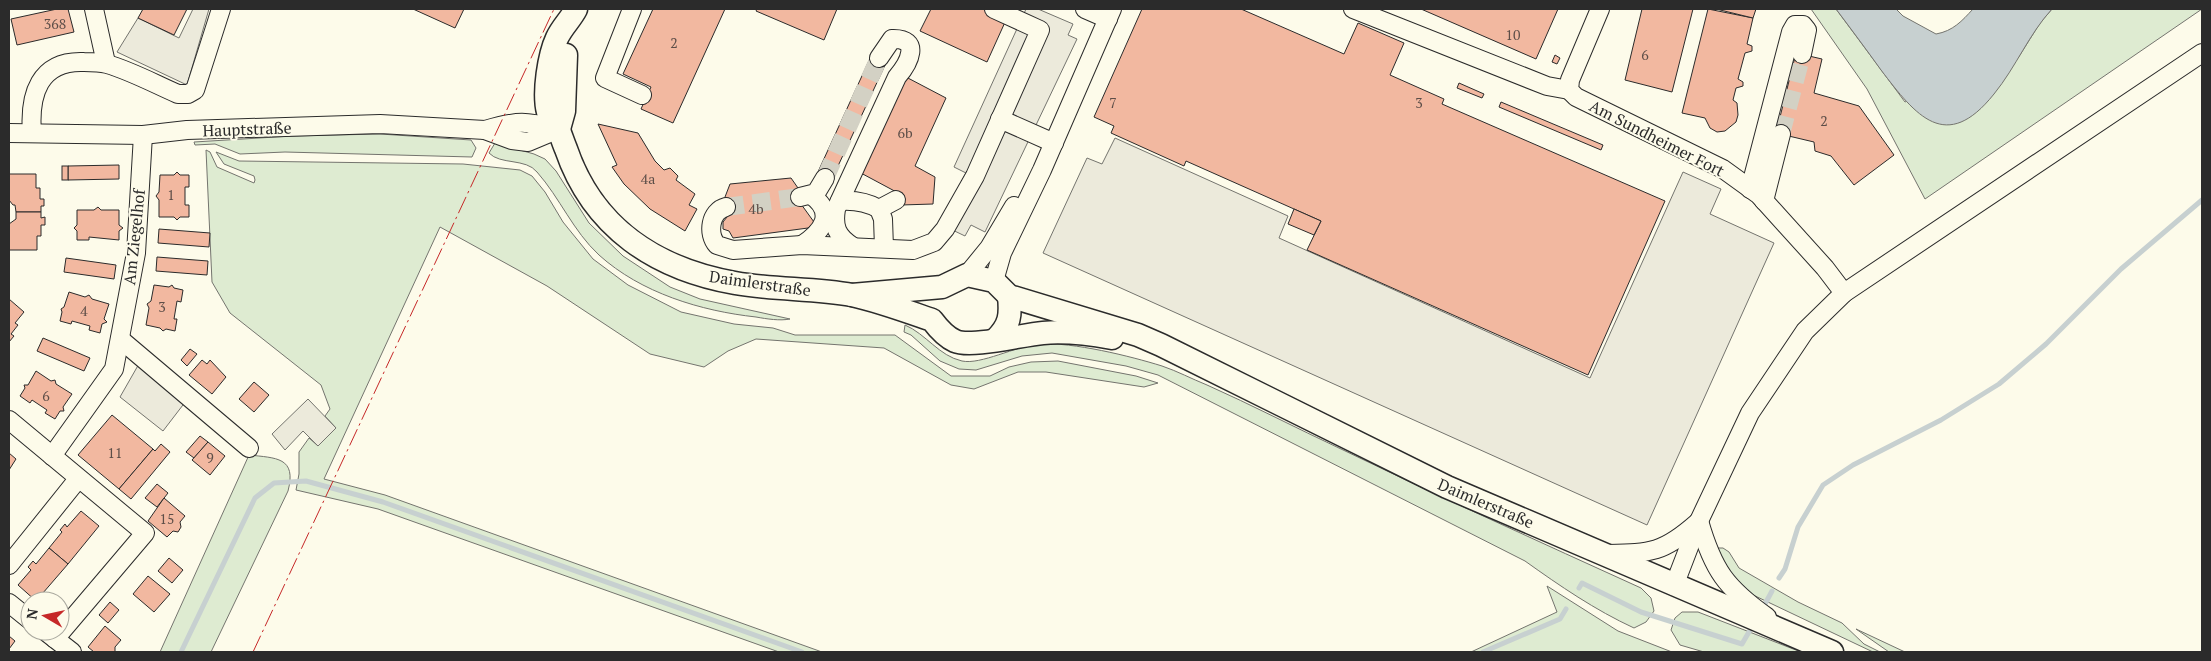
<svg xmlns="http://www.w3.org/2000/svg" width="2211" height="661" viewBox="0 0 2211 661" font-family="'PT Serif',serif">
	<rect width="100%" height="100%" fill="#fdfbea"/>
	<g fill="#deebd1" stroke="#74746e">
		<polygon points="1811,9 1836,9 1905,102 2018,58 2040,23 2052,9 2202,9 1925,199 1867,89"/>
		<polygon points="380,134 471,140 476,148 472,157 285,152 240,154 215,144 195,145 194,142 292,136"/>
		<path d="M 495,143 L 534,154 L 545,159 L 556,171 L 589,223 L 623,256 L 670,287 L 700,299 L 790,319 C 780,321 767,319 756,317 C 701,311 641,293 599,255 C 573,231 560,198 537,172 C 526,158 500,165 489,153 Z"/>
		<polygon points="206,150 210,152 217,167 254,183 255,180 254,176 224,164 216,152 239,161 463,164 520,170 532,176 545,192 563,222 593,259 628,285 681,312 734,324 773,328 795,335 895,335 951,376 990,376 1009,367 1031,362 1058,361 1136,376 1158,383 1144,387 1046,372 1018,372 974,389 951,385 884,348 756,339 728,351 704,367 650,354 547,286 440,227 324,479 385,495 822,652 779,652 378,509 296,490 299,474 299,452 309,438 318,446 336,428 325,416 330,409 321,385 230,313 212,282"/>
		<path d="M 905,325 C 926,334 939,356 962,361 C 981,365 1015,346 1040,344 C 1073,342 1130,356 1162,366 C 1177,371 1192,379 1207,385 C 1252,405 1296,428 1341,449 C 1440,497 1540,542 1641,588 L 1651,598 L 1654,611 L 1646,622 L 1634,628 C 1595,610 1560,586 1525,561 L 1158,375 L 1126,366 L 1052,353 L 1022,356 L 976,370 L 959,369 L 940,361 L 911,335 L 904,332 Z"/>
		<path d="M 249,455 C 276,458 297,457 288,491 L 211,652 L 160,652 Z"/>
		<polygon points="1718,548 1723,548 1729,552 1739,568 1798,602 1842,623 1864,644 1880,652 1873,652 1751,594 1735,582 1717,553"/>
		<polygon points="1547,586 1618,631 1672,652 1471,652 1557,612"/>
		<polygon points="1682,612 1698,612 1801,652 1704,652 1680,645 1671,630 1675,618"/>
		<polygon points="1856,629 1905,652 1889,652"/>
	</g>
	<g fill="#eceadb" stroke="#74746e">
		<polygon points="193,9 209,9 187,85 117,52 138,18 179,38"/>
		<polygon points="1026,9 1038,9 1073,24 1068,35 1077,39 985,232 971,225 965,236 940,224 966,173 954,167"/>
		<polygon points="1115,138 1288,216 1279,238 1590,378 1683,172 1721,189 1710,214 1774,243 1647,525 1043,253 1087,158 1102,164"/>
		<polygon points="140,362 186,401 163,431 120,397"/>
		<polygon points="308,399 336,428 318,446 303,431 285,450 272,434"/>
	</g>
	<path fill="#c7d0d0" stroke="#74746e" d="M 1836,9 L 1896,9 L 1903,16 L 1936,34 C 1953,31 1962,21 1973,9 L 2052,9 C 2029,34 2016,67 1994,94 C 1946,154 1916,116 1881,70 C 1866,49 1851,29 1836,9 Z"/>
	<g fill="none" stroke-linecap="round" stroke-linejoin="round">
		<g stroke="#c7d0d0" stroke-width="5">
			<polyline points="1779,578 1785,569 1798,527 1823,485 1853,465 1941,420 1999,384 2046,344 2121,269 2202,200"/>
			<polyline points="1579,588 1582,583 1641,612 1742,644 1753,625"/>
			<polyline points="1765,604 1772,591"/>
			<polyline points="181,652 255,498 274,483 306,481 383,502 802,652"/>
			<polyline points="1483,652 1560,619 1566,609"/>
		</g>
	</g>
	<g fill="#f2b8a0" stroke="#2b2b2b">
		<polygon points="57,9 68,9 74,32 17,45 11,19"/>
		<polygon points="143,9 187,9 174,35 138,18"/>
		<polygon points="413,9 464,9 455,28"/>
		<polygon points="653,9 725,9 673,123 641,109 651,87 623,74"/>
		<polygon points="757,9 837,9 824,40 756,11"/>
		<polygon points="931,9 983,9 1006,20 987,62 920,31"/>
		<polygon points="1142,9 1241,9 1344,54 1358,23 1404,43 1390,75 1444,99 1442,104 1665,201 1588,375 1307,250 1321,221 1186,161 1184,166 1111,133 1114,126 1094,117"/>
		<polygon points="1421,9 1558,9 1536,59"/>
		<polygon points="1642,9 1693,9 1672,92 1625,80"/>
		<polygon points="1708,9 1753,18 1747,44 1752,46 1752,51 1745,53 1738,79 1743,82 1743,86 1736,88 1733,100 1737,103 1738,115 1736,122 1725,131 1717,132 1710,128 1705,118 1682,113"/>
		<polygon points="1716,9 1756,9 1753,18"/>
		<polygon points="1796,53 1822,59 1814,93 1859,106 1894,155 1854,185 1831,156 1815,151 1814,142 1776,133"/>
		<polygon points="872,54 887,61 831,181 817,174"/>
		<polygon points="1555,55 1560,58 1557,64 1552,62"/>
		<polygon points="906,77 946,98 915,166 935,177 933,204 901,205 902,195 859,172"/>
		<polygon points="1459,83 1484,94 1482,98 1457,88"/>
		<polygon points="1501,102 1603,145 1601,150 1499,107"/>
		<polygon points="598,124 638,133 655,161 664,170 670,168 678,176 676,180 695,194 689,205 697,209 685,231 650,209 624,184 612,167 617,165"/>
		<polygon points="119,165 119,179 68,180 68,166"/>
		<rect x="62" y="166" width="6" height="14"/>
		<polygon points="177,172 180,175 189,175 189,187 185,187 185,205 189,205 189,217 180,217 177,220 174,217 159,217 159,200 156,196 159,192 160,175 174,175"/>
		<polygon points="9,174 36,174 36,188 40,188 40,199 44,199 44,206 41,206 41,212 16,212 15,205 13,205 9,200"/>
		<polygon points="791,178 798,188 801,204 814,222 808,228 733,238 729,231 723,229 723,222 727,217 725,197 730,184"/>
		<polygon points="98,207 101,210 119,210 119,225 123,228 119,231 119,240 89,237 89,240 77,240 77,231 74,228 77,225 77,210 94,210"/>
		<polygon points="1294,209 1321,221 1314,235 1288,224"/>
		<polygon points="16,212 41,212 41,218 45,217 45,225 41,225 41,236 37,236 37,250 9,250 9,224 16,219"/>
		<polygon points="159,229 210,233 209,247 158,243"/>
		<polygon points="157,257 208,261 207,275 156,271"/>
		<polygon points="66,258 116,265 114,279 64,272"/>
		<polygon points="154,285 169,287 172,285 174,288 183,290 181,302 177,301 174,319 177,319 175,331 166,329 163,331 160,328 146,325 149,308 147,304 151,301"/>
		<polygon points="69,292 85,297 89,295 92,299 109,304 104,319 107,322 102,324 100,333 89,330 90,326 72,321 71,324 60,321 62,312 61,309 64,307"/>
		<polygon points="9,299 24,312 15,323 18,325 11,334 14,336 9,342"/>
		<polygon points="43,338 90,358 84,371 37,351"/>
		<polygon points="190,349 197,354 187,366 181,360"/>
		<polygon points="202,360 207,364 210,360 226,377 212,394 189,375"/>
		<polygon points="36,371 51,381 55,380 56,384 72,394 63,407 64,411 60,411 55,419 45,413 47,410 32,400 30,403 20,396 25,388 24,385 28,385"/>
		<polygon points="254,382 269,395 254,412 239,399"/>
		<polygon points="112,415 153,449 119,489 78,455"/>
		<polygon points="200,436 208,442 194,458 186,452"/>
		<polygon points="208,442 225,456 210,475 192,460"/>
		<polygon points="161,444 170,452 131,499 119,489 153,449 155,451"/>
		<polygon points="9,453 16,459 9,470"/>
		<polygon points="157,484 168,493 157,507 145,498"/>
		<polygon points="164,498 185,516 180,522 181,527 178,532 173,531 167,537 148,521"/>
		<polygon points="81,511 99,526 68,564 49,548 62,532 60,530 65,524 67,527"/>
		<polygon points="49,548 68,564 36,601 18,585 31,570 28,567 33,561 36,564"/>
		<polygon points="169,558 183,570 172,583 158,571"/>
		<polygon points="148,576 170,594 154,612 133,594"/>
		<polygon points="110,602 119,610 108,623 99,615"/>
		<polygon points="105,626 121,640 115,647 115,652 94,652 88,647"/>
		<polygon points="9,636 15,641 9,649"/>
	</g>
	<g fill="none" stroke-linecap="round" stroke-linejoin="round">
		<g stroke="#d3d1c4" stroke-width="18" stroke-dasharray="18 9" stroke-linecap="butt">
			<polyline points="1781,134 1802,54"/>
			<polyline points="825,178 879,58"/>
			<polyline points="726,207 800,197"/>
		</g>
		<g stroke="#2b2b2b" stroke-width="20">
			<g id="minor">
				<polyline points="94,9 106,63"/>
				<polyline points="632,9 605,78 642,95"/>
				<polyline points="1085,9 1108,19"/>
				<polyline points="1353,9 1547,86 1569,90"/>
				<polyline points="1600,9 1570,80 1569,90 1576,97 1723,169 1759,195 1825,268 1844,293"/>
				<polyline points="1000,119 1054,143"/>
				<path d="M 485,130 C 519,120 525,121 559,129"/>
				<polyline points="9,133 143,135 187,130 380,124 485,130 512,140 528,142 559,129"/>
				<path d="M 32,133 C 29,95 39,60 84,62 C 91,62 100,62 107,64 C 131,71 155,84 178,94 L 188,94 L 195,90 L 221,9"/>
				<polyline points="1750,189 1791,32 1795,25 1803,25 1807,30 1802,54"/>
				<polyline points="800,197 816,193 825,178"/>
				<path d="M 840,201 C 855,200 867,202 879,209 L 883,219 L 884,248"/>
				<polyline points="1764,201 1781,134"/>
				<path d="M 726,207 C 710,211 707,234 717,245 L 733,250 L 802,245 L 913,250 L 934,242 L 945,229 L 975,176 L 1040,30 L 994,9"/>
				<polyline points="879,209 896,200"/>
				<path d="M 802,245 C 823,231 836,213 811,195"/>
				<path d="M 852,246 C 837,236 833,227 836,209 L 897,77 C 909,63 922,38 892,39 L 879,58"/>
				<polyline points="967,275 989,248 1014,206"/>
				<polyline points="994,281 1002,253 1042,170 1112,9"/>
				<polyline points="120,339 249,448"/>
				<polyline points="9,420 145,533 55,639"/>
				<polyline points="52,456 114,369 136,253 143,135"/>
				<path d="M 1699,521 C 1713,570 1726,588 1767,617"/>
				<path d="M 1607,554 C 1651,553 1663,553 1697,523"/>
				<polyline points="9,565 78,479"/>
				<polyline points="1674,586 1699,521 1750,413 1805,331 1844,293 2202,53"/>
				<polyline points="9,603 30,620"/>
				<polyline points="45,631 72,652"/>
			</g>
		</g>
		<g stroke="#2b2b2b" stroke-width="25">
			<g id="major">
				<path d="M 576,9 C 571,19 562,27 557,38 C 549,55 543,93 548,112 C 549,118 555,123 558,128 C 561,135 563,142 566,149 C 593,228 656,269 735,283 C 774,290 814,288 852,295 C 879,301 906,311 932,320 C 938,328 946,337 955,341 C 971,348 1021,335 1043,333 C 1065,331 1090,334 1112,338"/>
				<polyline points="559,129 564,111 566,55"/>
				<polyline points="852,295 942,287 967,275 994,281 1009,296 1138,335 1161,345 1447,487 1832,652"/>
				<path d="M 996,339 C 1010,325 1011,315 1009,296"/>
			</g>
		</g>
		<use href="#minor" stroke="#fdfbea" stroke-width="18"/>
		<use href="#major" stroke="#fdfbea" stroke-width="22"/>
		<polyline stroke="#c62828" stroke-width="1" stroke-dasharray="18 4 2.5 4" stroke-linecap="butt" points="253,652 554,9"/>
	</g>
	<g text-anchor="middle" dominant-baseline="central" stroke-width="4" stroke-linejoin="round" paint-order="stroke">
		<g font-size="14" fill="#5d4e48">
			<text x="55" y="23">368</text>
			<text x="1513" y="34">10</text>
			<text x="674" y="42">2</text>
			<text x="1645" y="54">6</text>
			<text x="1113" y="102">7</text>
			<text x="1419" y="102">3</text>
			<text x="1824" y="120">2</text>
			<text x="905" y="132">6b</text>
			<text x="648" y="178">4a</text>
			<text x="171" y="194">1</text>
			<text x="756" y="208">4b</text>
			<text x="162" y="306">3</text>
			<text x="84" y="310">4</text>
			<text x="46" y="395">6</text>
			<text x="115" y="452">11</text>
			<text x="210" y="457">9</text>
			<text x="167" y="518">15</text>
		</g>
		<g font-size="16" fill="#2b2b2b" stroke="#fdfbea">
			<text transform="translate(247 129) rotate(-2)">Hauptstraße</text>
			<text transform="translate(1657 138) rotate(27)">Am Sundheimer Fort</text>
			<text transform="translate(134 237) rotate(-84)">Am Ziegelhof</text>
			<text transform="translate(760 283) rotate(8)">Daimlerstraße</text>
			<text transform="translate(1486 503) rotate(23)">Daimlerstraße</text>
		</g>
	</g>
	<rect width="2211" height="661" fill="none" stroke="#2b2b2b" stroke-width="20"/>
	<g transform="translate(45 616) rotate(279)"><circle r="24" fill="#fdfbea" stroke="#a9a89e"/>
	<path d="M0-4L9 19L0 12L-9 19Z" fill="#c62828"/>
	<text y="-8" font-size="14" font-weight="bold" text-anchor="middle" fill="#2b2b2b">N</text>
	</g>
</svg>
